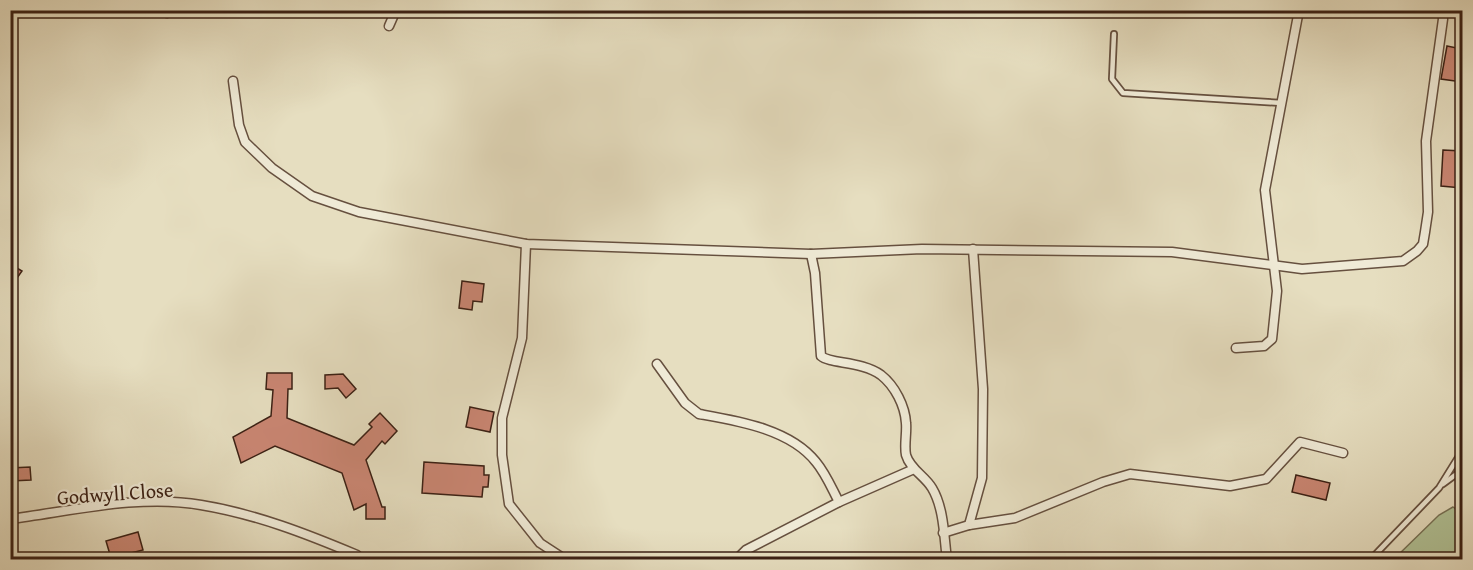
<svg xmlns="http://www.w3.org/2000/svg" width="1473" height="570" viewBox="0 0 1473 570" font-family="'Gentium Book Plus',serif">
	<rect width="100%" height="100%" fill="#e6dec0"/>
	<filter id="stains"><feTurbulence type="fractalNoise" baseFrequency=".00333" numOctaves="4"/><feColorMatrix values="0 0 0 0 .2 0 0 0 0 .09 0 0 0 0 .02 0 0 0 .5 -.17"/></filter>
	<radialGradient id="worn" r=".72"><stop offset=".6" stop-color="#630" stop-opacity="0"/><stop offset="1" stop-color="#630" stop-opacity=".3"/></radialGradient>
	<polygon fill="#b1c296" stroke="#767155" stroke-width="1.5" points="1453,507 1462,513 1462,559 1394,559 1439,515"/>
	<g fill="#ca8673" stroke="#3b2014" stroke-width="1.5">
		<polygon points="1447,46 1462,49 1462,82 1441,79"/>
		<polygon points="1443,150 1462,151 1462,188 1441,186"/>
		<polygon points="10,264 22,271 10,288"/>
		<polygon points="462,281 484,284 482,302 473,301 472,310 459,308"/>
		<polygon points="267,373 292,373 292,389 288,389 287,418 354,445 372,427 369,424 380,413 397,431 385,444 382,441 366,460 382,507 385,507 385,519 366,519 366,504 354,510 342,473 275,446 241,463 233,437 271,416 273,390 266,389"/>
		<polygon points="343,374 356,389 346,398 338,388 325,389 325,375"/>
		<polygon points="470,407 494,412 490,432 466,427"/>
		<polygon points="424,462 484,466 484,475 489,475 488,487 483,487 482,497 422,493"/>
		<polygon points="30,467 31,480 11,481 10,468"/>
		<polygon points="1296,475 1330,483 1326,500 1292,492"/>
		<polygon points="138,532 143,550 111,558 106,541"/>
	</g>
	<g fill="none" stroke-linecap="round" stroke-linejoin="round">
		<g stroke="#66503f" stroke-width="8">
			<g id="lane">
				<polyline points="1114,34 1112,79 1123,93 1282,103"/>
				<polyline points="1443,484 1462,470"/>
				<polyline points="1370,560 1439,488 1462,451"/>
			</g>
		</g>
		<g stroke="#66503f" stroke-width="11">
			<g id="street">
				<polyline points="163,10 167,13"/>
				<polyline points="389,26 396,10"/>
				<polyline points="233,81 239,125 245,142 272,168 312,196 359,212 526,244 811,254 922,249 1172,252 1302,269 1403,261 1417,251 1423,244 1425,232 1428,212 1426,141 1443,19 1442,10"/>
				<polyline points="526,244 522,338 502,418 502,455 509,504 540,543 566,560"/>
				<path d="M 811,254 L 815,273 L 821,356 C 830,364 862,361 881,375 C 895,386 905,406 906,423 C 907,433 904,445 906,455 C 910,469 925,476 932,488 C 944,508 944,536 947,560"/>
				<polyline points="1236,348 1264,346 1272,339 1277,291 1265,190 1299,10"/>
				<path d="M 657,364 L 685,403 L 699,414 C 738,421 790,429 816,462 C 826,474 832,489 839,502"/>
				<path d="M 10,519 C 72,511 140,494 201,505 C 256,514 307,534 357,555"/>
				<polyline points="969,525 982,478 983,389 973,249"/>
				<polyline points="943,533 969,525 1015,518 1103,482 1130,474 1230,486 1266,479 1300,442 1343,453"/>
				<polyline points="736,560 746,550 839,502 914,469"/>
			</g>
		</g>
		<use href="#lane" stroke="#efead6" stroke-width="4.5"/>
		<use href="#street" stroke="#efead6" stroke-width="8"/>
	</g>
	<g text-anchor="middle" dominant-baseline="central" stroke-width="4.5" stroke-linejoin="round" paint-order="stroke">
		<g font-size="20" fill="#3b2014" stroke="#efead6">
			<text transform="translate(115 493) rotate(-4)">Godwyll Close</text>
		</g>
	</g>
	<rect width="1473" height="570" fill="none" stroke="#e6dec0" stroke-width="36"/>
	<rect x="12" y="12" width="1449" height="546" fill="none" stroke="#3b2014" stroke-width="3"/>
	<rect x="18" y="18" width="1437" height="534" fill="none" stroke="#3b2014" stroke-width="1.5"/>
	<rect width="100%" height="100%" filter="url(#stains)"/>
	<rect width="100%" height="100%" fill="url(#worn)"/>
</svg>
